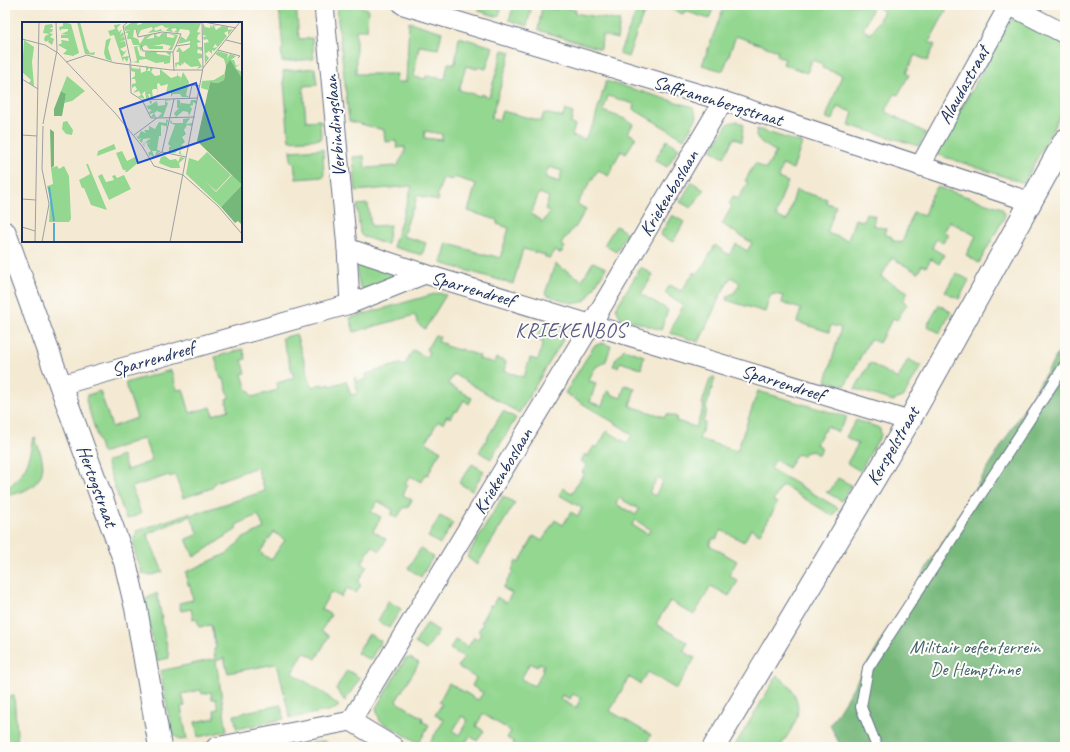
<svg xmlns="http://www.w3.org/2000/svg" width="1070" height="752" viewBox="0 0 1070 752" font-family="Caveat,sans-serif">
	<rect width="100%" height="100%" fill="#fdfcf7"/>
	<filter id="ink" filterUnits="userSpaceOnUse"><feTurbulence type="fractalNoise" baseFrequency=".025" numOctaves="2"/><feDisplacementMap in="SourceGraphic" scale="8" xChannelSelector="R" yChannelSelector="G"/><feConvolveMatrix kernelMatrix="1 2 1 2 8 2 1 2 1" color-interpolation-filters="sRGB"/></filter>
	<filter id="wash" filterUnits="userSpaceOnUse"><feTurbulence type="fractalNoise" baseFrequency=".012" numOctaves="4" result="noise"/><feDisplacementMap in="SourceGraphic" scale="16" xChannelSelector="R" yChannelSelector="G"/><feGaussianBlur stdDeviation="0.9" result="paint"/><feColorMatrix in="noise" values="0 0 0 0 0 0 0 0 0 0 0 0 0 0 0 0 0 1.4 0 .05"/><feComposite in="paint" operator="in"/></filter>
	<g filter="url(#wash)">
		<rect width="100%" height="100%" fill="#f4ead3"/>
		<g fill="#93d790" stroke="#578377" fill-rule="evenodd">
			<polygon points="279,5 296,5 299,39 312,38 314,59 282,62 281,50 283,50"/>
			<path d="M 340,5 L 355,5 L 368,9 L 367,30 L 356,30 L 356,74 L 397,74 L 396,82 L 406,82 L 409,22 L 442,32 L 438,49 L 419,46 L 414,77 L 426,79 L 426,76 L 445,79 L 448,63 L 455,64 L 459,37 L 493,47 L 486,69 L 478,67 L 477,69 L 466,66 L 459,90 L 480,96 L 481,94 L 489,97 L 503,50 L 511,52 L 491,118 L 499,121 L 502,111 L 541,121 L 544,113 L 563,117 L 565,110 L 573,113 L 571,124 L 575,125 L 572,136 L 585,139 L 594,123 L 606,81 L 693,107 L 697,117 L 684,139 L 633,109 L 634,104 L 608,96 L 603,111 L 625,119 L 633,124 L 628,133 L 636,137 L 626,154 L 621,151 L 612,167 L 613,168 L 608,176 L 598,170 L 577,204 L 586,209 L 575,228 L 574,227 L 561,244 L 565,247 L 562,252 L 560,253 L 554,251 L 550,258 L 545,257 L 545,255 L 523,249 L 513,284 L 441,263 L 447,243 L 489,256 L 490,255 L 500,258 L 509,228 L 497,224 L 497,220 L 468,211 L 476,184 L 454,177 L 453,180 L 443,178 L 437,196 L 439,197 L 438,201 L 417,195 L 414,209 L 412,209 L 403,236 L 426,243 L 422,255 L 393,247 L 412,186 L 356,191 L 353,157 L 364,156 L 365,168 L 398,166 C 399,159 405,157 405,147 L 397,148 L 396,141 L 385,142 L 384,130 L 349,121 L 337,12 ZM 425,131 L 442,134 L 442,140 L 424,138 ZM 549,167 L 562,171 L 559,182 L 545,177 ZM 539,193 L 549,197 L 545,209 L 550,212 L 543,222 L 531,214 Z"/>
			<polygon points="480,5 503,5 498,17 479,11"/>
			<polygon points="514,5 532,5 527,26 509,20"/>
			<polygon points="639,5 648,5 644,15 643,15 628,57 619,54"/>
			<path d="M 660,5 L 949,5 L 929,42 L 935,45 L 927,61 L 915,55 L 906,73 L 909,75 L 898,95 L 895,94 L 885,111 L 926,133 L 919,146 L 849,125 L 853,112 L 837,107 L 833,120 L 826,118 L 842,75 L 822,68 L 823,64 L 812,60 L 807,73 L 783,64 L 785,59 L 777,56 L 778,51 L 736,36 L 723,71 L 702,65 L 723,9 L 714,6 L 709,19 L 685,11 L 683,14 ZM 874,5 L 884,11 L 871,34 L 863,30 Z"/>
			<polygon points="557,6 576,10 575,13 620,21 617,39 602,35 601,49 538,30 542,7 556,10"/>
			<polygon points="1013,16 1065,44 1065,106 1024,183 936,154"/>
			<polygon points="315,68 317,85 303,86 306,121 320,120 321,139 289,141 283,71"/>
			<polygon points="736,121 743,124 742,142 734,138 724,157 711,150 727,125 729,123"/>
			<polygon points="757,129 802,143 793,169 782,165 778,178 788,182 782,196 776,216 787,221 796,190 827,199 826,203 836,206 827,233 848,240 855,219 863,221 866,213 875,216 873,225 886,229 884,234 892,237 892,240 902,243 913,212 924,216 930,198 937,187 1002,208 1005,216 979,263 966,255 976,236 949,221 943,232 948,234 943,243 936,239 932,248 944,255 939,264 931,259 926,267 922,265 918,273 892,258 881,277 908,292 903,301 907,304 897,320 893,318 879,343 870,339 845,386 826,381 841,328 831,325 829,332 797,322 801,309 782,303 783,296 774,294 770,296 765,312 726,300 728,296 734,293 740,283 731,277 721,294 699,342 670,333 675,320 683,306 665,293 670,285 681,291 694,272 697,274 698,271 700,272 715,245 729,255 736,244 747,251 752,243 722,224 732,206 729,204 733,196 738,199 748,183 745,181 755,163 766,169 776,152 758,140 756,135"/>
			<polygon points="667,140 679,148 667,167 655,160"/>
			<polygon points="323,149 324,177 296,179 294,163 291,162 290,151"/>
			<polygon points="692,182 704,190 691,208 680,202"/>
			<polygon points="368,204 371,226 390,225 387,245 362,236 360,233 357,205"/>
			<polygon points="672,215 684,222 673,242 660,235"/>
			<polygon points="616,226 627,233 616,252 604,245"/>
			<polygon points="363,262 394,272 396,275 394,280 364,289 360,287 356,267 360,263"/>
			<path d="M 593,262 L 606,268 L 587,299 C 576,309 558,298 545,294 L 555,264 L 582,280 Z"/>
			<polygon points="641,267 653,275 641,294 668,310 661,330 620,317 616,308"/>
			<polygon points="956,273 969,280 959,299 945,292"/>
			<polygon points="438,293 446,295 425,329 418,324 415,315 354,332 350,318"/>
			<polygon points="939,305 951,312 940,333 927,326"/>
			<path d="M 541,324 L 562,330 L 564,338 L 519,413 L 454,374 L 448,384 L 472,398 L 469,404 L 464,400 L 457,412 L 454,411 L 450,418 L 447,416 L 443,423 L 438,421 L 426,442 L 441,451 L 436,458 L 428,475 L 426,474 L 421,482 L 410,476 L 405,483 L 408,485 L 403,495 L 412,500 L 407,508 L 404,507 L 397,518 L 391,515 L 393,510 L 378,501 L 371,512 L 381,517 L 373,531 L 386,539 L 380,551 L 372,546 L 362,563 L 367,566 L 358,582 L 361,585 L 356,593 L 347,588 L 341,597 L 331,592 L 321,609 L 331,615 L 321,631 L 329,636 L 316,659 L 304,652 L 292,673 L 325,694 L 339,706 L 333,710 L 290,718 L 278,667 L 275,664 L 228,673 L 224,658 L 216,661 L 227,731 L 198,737 L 195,722 L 215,718 L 214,710 L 218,709 L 216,699 L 212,699 L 211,692 L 202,694 L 201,690 L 182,694 L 185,706 L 181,707 L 187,739 L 180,740 L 172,733 L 160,671 L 215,659 L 214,649 L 216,648 L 211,625 L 199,627 L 197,619 L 193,619 L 191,609 L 181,611 L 179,603 L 193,600 L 190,585 L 188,585 L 186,572 L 228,553 L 242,539 L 264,528 L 258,515 L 236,525 L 237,529 L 194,557 L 186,539 L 199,534 L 190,516 L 147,534 L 163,572 C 155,574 149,577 142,573 C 138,560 129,544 137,531 L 189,513 L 191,515 L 265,491 L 257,467 L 215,482 L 212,488 L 183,498 L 175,475 L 170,477 L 169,475 L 132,487 L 141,514 L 126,519 L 106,462 L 122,456 L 127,470 L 152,461 L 144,438 L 102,453 L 86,400 L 88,395 L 100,391 L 112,427 L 137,418 L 125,383 L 171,370 L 177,390 L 183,389 L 190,413 L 211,407 L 213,415 L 229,410 L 226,399 L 229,398 L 224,379 L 221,379 L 215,357 L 243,349 L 246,359 L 242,360 L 246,373 L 242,374 L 247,390 L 249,390 L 252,397 L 278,390 L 277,383 L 294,378 L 282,338 L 296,334 L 312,387 L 322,384 L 323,386 L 330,384 L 330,386 L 346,381 L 351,395 L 358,393 L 354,378 L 356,377 L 357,382 L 367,379 L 366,374 L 400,364 L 404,366 L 413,350 L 426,357 L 429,352 L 426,350 L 435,335 L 440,337 L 438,342 L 446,344 L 445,346 L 459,350 L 460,349 L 480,356 L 479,359 L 495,363 L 496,358 L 506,362 L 504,371 L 524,377 L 530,358 L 538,360 L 543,342 L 537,340 ZM 274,532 L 285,540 L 271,560 L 260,552 Z"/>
			<path d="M 602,343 L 611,346 L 606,361 L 596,367 L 591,375 L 589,381 L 596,383 L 590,402 L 602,406 L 607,391 L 610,392 L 610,394 L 621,398 L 625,385 L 635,388 L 630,406 L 665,417 L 667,414 L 677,417 L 676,421 L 696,427 L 704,405 L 702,404 L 710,379 L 713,377 L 715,378 L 706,408 L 707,409 L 703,422 L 705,423 L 699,439 L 737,451 L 758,391 L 847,417 L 838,432 L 827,426 L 816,444 L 822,448 L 818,455 L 812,451 L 804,453 L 802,456 L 797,454 L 788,468 L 775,460 L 771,469 L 838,508 L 833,516 L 782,485 L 773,501 L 777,503 L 773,510 L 774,510 L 760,534 L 751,529 L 744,542 L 721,530 L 716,539 L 713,538 L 709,545 L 737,561 L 729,575 L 738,581 L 729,596 L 711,586 L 694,615 L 670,601 L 656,624 L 688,643 L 683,651 L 695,658 L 676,689 L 648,672 L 640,684 L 629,677 L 610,711 L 651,735 L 644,747 L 640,747 L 627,739 L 622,747 L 609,747 L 597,740 L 593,747 L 586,747 L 584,746 L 583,747 L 512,747 L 514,742 L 507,738 L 511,731 L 483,714 L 476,726 L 484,731 L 477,741 L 470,736 L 463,747 L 427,747 L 444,720 L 435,715 L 442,704 L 439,702 L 449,683 L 478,700 L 483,693 L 472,686 L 476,678 L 458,667 L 464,657 L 450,649 L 455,640 L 468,647 L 474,637 L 477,639 L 481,634 L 478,631 L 483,624 L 481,622 L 490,605 L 492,606 L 497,597 L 506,603 L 512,593 L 503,588 L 513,571 L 512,570 L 516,561 L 519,563 L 534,536 L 542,541 L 555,520 L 563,525 L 571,512 L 578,516 L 582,508 L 559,495 L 563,488 L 572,493 L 584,473 L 582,472 L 587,465 L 581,461 L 585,454 L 588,456 L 594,446 L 597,448 L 607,431 L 627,443 L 632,435 L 623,428 L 565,393 L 594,346 ZM 658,478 L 663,481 L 655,496 L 649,492 ZM 619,498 L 639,509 L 636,515 L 616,504 ZM 635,520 L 650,529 L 648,534 L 632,525 ZM 530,663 L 537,667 L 539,663 L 544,665 L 542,669 L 543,671 L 534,686 L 521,679 ZM 573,694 L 581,698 L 576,708 L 560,699 L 562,695 L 570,699 ZM 462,716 L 468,720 L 459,735 L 453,731 Z"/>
			<polygon points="624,349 644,356 641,369 620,362 618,367 613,366 616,359"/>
			<polygon points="908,359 921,366 904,396 893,401 855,389 870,363 898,379"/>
			<polygon points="503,411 516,418 491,459 479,452"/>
			<polygon points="856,420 877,427 880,429 881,435 860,471 847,463 858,444 846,437"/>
			<path d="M 34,438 L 35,438 C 37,445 41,452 42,459 C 47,481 27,493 8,495 L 7,494 L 7,489 C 26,471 29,464 34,438 Z"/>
			<polygon points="472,464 484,471 472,491 459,483"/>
			<polygon points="838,478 851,485 842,501 826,492 830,491"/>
			<polygon points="503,496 515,503 477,565 467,557"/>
			<polygon points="440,516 453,523 440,544 428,537"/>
			<polygon points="421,548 433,557 421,577 408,568"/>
			<polygon points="157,593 169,658 157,661 144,600"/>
			<polygon points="388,601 401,609 389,628 378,621"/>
			<polygon points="427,623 439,631 426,650 415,643"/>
			<polygon points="369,634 381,641 370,660 357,653"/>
			<polygon points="410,658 419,663 396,701 423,718 422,721 429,725 419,743 380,721 376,708 405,659"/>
			<polygon points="347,670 360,678 345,701 336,689"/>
			<path d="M 777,676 C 793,686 803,704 795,722 C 791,731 785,739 780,747 L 734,747 Z"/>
			<polygon points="14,696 18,747 5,747 5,697"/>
			<polygon points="281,705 284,719 237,729 234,715 245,713 245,712"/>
			<polygon points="325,741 327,747 293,747"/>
		</g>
		<polygon fill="#76b87a" stroke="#48746c" points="1065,342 1065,747 841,747 830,725"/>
	</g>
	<g filter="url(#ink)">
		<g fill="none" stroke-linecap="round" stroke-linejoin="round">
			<g stroke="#677087" stroke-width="12">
				<polyline id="service" points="877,747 861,707 868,668 1065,365"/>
			</g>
			<g stroke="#677087" stroke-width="21">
				<g id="minor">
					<polyline points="324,5 347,248 425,274"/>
					<polyline points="403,5 723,101 1031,202"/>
					<polyline points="1009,5 1065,34"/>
					<polyline points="920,166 1009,5"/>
					<polyline points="347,248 350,304"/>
					<polyline points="61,385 350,304 425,274 909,421"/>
					<polyline points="351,721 394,747"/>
					<polyline points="216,747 351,721 591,325 723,101"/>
				</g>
			</g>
			<g stroke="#677087" stroke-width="24">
				<g id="tertiary">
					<polyline points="5,233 125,562 136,608 160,747"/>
					<polyline points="714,747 909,421 1065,140"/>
				</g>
			</g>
			<use href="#service" stroke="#fff" stroke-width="10"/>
			<use href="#minor" stroke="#fff" stroke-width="19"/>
			<use href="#tertiary" stroke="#fff" stroke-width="22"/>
		</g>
	</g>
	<g text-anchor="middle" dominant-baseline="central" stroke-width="4" stroke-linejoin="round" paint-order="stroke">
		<g font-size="19" fill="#1b2f5e" stroke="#fdfcf7">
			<text transform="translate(964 85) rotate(-61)">Alaudastraat</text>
			<text transform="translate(718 101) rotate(17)">Saffranenbergstraat</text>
			<text transform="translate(335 126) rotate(-95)">Verbindingslaan</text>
			<text transform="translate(669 193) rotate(-59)">Kriekenboslaan</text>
			<text transform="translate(473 289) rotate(16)">Sparrendreef</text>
			<text transform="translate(153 359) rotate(-16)">Sparrendreef</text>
			<text transform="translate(783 383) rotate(17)">Sparrendreef</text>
			<text transform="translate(893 446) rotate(-60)">Kerspelstraat</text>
			<text transform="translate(503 471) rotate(-59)">Kriekenboslaan</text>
			<text transform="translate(97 486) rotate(70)">Hertogstraat</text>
		</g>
		<g font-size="19" fill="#3f616d" stroke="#fdfcf7">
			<text x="975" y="647">Militair oefenterrein<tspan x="975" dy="22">De Hemptinne</tspan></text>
		</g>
		<g font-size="20" letter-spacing="1" fill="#5a5a88" stroke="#fdfcf7">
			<text x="571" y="330">KRIEKENBOS</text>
		</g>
	</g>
	<g transform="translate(22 22)">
		<rect width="220" height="220" fill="#f4ead3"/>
		<path d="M 41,0 L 49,2 L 57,31 L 51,34 L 41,32 L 45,28 L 36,23 L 40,21 L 39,18 L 47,19 L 46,16 L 39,16 L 39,13 L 46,12 L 39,12 L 46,9 L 46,7 L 40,7 L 38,9 L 37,5 L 41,4 ZM 55,0 L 58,0 L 65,26 L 68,31 L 73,30 L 72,33 L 63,32 ZM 91,0 L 92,3 L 99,2 L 95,6 L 97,10 L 100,7 L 98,13 L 101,10 L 102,13 L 98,16 L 102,14 L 103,18 L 97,20 L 103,19 L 104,24 L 98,27 L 102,30 L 105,28 L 100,35 L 107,34 L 105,40 L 102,36 L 101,40 L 92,13 L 88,14 L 86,9 L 93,7 ZM 111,0 L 116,0 L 115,3 L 120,2 L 119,0 L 179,1 L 175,10 L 179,11 L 176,13 L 175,17 L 179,20 L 175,21 L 176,25 L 180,25 L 180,29 L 176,27 L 175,31 L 180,32 L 180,36 L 176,37 L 180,45 L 175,47 L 177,44 L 169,45 L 162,40 L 161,43 L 160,41 L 159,44 L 155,42 L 154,47 L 153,41 L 157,40 L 157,30 L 154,30 L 157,25 L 161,30 L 168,25 L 168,19 L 156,22 L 159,14 L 164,18 L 168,11 L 167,8 L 158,7 L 156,11 L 152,10 L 155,8 L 153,6 L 149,7 L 151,10 L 144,9 L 147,5 L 144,6 L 140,3 L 132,6 L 133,9 L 139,7 L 140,9 L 126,11 L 131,7 L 130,5 L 119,8 L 116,14 L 115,7 L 112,8 L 111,15 L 116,17 L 118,22 L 123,14 L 131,12 L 124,17 L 132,16 L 132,12 L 139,11 L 133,13 L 137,15 L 140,11 L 145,11 L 145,15 L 151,16 L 153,14 L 145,11 L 156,13 L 150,28 L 146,28 L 149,24 L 141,22 L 131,24 L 141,24 L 141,27 L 127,27 L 124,23 L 120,25 L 119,30 L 117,24 L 115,25 L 118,34 L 123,35 L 123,30 L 134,29 L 135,32 L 148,34 L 144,30 L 149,30 L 148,41 L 142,42 L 142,40 L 134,41 L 124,37 L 117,38 L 117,41 L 111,40 L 115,39 L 112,25 L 107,26 L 119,23 L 111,23 L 109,17 L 105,17 L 106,11 L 104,11 L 103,10 L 108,8 L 103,9 L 102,5 ZM 181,1 L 183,5 L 188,6 L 189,2 L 190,6 L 191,3 L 197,4 L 192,4 L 194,8 L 200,4 L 206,5 L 206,8 L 211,7 L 206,13 L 206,9 L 202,11 L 205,14 L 196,25 L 193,22 L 191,26 L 196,25 L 192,29 L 190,28 L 190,32 L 187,29 L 183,32 L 187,36 L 183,42 L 182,21 L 187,20 L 185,17 L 182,18 L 181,15 L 185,14 L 181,13 ZM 30,2 L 31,5 L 27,7 L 31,7 L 30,10 L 27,11 L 31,12 L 28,15 L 32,17 L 30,23 L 26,20 L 27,18 L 24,20 L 22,18 L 23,14 L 27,12 L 21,11 L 23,3 ZM 89,16 L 86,26 L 90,39 L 84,37 L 82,31 L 84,18 ZM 2,18 L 12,25 L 10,40 L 12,64 L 7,61 L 9,58 L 0,50 ZM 196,29 L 206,32 L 205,37 L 208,32 L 214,34 L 209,38 L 212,38 L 214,44 L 218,42 L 213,46 L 220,50 L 220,64 L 216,53 L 204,44 L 202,37 L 193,32 ZM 109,43 L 110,46 L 117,47 L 118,44 L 119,51 L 124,49 L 124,44 L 127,46 L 125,49 L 128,49 L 128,45 L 131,46 L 129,50 L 133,54 L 138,53 L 138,47 L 149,56 L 155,54 L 156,50 L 156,54 L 159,55 L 158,60 L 161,50 L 167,60 L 164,73 L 167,75 L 160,75 L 158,72 L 151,72 L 149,75 L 149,70 L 144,72 L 143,76 L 146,62 L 139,64 L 137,61 L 135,62 L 136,76 L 135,67 L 132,67 L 130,68 L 131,76 L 129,77 L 128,72 L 126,72 L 128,77 L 124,77 L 123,69 L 120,72 L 123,77 L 116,75 L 119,73 L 117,69 L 111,71 L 115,67 L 113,64 L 110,66 L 110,62 L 114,61 L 113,57 L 109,57 L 113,54 L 113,50 L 109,49 ZM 203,48 L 202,58 L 196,61 L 188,60 L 186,68 L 179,66 L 180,59 L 192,58 L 202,52 ZM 45,54 L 63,69 L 50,79 L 42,81 L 44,72 L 39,69 ZM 143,78 L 150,79 L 143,79 L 146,81 L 141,95 L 136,95 L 140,91 L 135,89 L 132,91 L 134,95 L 129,95 L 132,91 L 128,92 L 127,90 L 130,88 L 126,87 L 122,79 L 125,84 L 129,83 L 127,79 L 130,79 L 129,83 L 134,79 L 133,82 L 135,79 L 136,84 L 143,83 ZM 155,78 L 158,78 L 159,84 L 159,81 L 168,82 L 169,78 L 174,78 L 174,82 L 171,80 L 171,83 L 168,84 L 170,87 L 167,94 L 166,90 L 161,89 L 154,95 L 152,91 L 157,86 L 155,86 ZM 168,96 L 164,102 L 170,101 L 170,104 L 165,103 L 162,108 L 164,112 L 160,115 L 163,120 L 159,123 L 162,124 L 158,126 L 159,132 L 163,133 L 157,132 L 158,126 L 153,131 L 149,131 L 152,127 L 147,130 L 147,125 L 149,125 L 146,122 L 153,103 L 148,101 L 149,97 L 150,101 L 158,101 L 158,97 L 158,101 L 161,101 L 161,97 ZM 144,97 L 146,98 L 144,108 L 144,104 L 139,103 L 139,114 L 137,114 L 135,128 L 139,129 L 133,133 L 135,129 L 130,129 L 132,134 L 130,135 L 129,132 L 128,135 L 126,131 L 129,129 L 125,123 L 129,118 L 125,122 L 124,120 L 122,122 L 123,125 L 121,122 L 129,116 L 121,117 L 120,121 L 117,118 L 120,116 L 116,117 L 114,113 L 116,115 L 119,109 L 124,111 L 122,108 L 127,108 L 127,104 L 133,107 L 137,100 L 144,101 ZM 45,99 L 51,108 L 50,113 L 44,112 L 40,107 L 41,100 ZM 92,122 L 94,127 L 75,134 L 76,129 ZM 100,129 L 105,139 L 113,135 L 117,140 L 105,150 L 103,150 L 104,148 L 101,148 L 94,131 ZM 185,130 L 209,153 L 194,169 L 184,160 L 194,170 L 210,153 L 220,163 L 199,185 L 164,152 L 167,136 L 176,139 ZM 143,134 L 148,138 L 154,137 L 156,140 L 158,135 L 163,136 L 157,141 L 158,146 L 149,146 L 137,141 L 139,135 ZM 64,142 L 66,142 L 85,188 L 69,183 L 62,166 L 60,166 L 57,158 L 68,152 ZM 35,144 L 37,147 L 42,144 L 47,154 L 49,197 L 47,200 L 27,200 L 28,177 L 25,164 L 31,162 L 29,146 ZM 80,152 L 84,160 L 92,158 L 90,154 L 93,153 L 95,156 L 102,153 L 109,167 L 87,178 L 76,154 Z" fill="#93d790"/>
		<path d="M 208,38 L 219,55 L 220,64 L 220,203 L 216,199 L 213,201 L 199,185 L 220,163 L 175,119 L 188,60 L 196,61 L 202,58 L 204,44 ZM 39,69 L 44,72 L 40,94 L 32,94 L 32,87 ZM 28,107 L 32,110 L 32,144 L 29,146 Z" fill="#76b87a"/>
		<path fill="none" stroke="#57abd3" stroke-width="2" d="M 27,165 L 32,199M 32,220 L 32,201"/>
		<path fill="none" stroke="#9d9fa4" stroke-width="1" d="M 106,0 L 101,4 L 109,41M 180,0 L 181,46M 182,0 L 214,6M 114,7 L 116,15 L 140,10 L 159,12 L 154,24M 0,17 L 23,23 L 36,31 L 93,91 L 120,124 L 132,144 L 161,153 L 196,184 L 220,212M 204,18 L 220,22M 119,23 L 121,29 L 151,30 L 152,49M 196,28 L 218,34 L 216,36M 151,30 L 154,24 L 168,22M 44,40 L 65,33 L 93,41 L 149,48 L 181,48M 108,41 L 109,71 L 120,78 L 129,96 L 135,96M 0,57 L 16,67M 167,77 L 170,63 L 178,64M 120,78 L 176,76M 21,102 L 35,28 L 34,0M 0,113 L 15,114M 112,113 L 135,96 L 173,95M 140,130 L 164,135M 128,137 L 140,130 L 152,77M 0,177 L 14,178M 0,205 L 13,209M 13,220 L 17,0M 20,220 L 27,182 L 20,147 L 21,104M 148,220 L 181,46 L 218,0"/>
		<path fill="#1d4ed8" fill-opacity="0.15" stroke="#1d4ed8" stroke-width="2" d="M 174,61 L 192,115 L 116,141 L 98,87 Z"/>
		<rect width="220" height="220" fill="none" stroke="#1b2f5e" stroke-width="2"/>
	</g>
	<rect width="1070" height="752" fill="none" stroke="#fdfcf7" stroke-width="20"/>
</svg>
